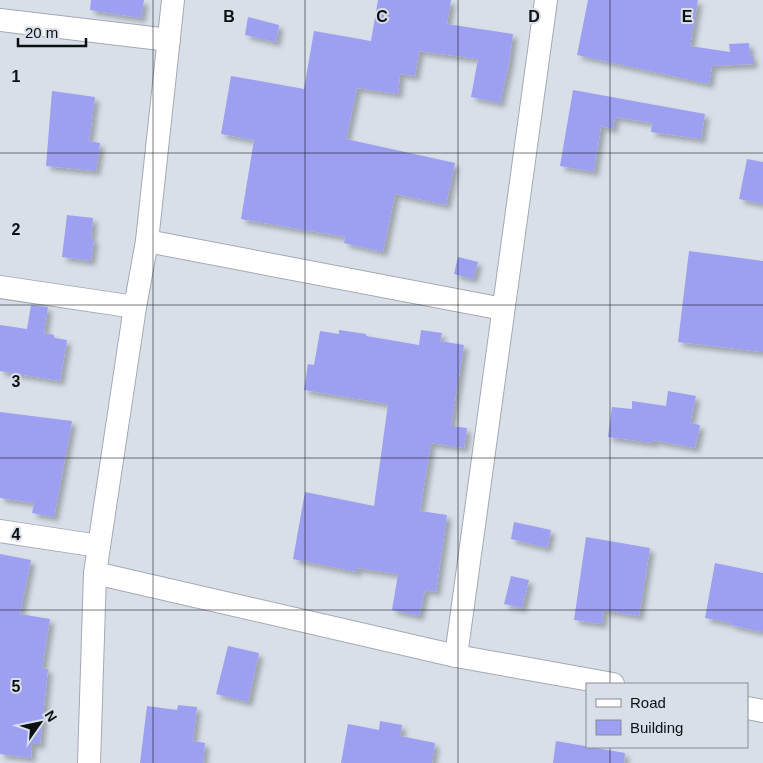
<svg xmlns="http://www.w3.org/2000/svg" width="763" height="763" viewBox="0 0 763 763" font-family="Arial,sans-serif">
	<defs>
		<filter id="shadow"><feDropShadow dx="4.5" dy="4.5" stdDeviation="2.5" flood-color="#0004"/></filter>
	</defs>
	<rect width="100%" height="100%" fill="#d8dfe8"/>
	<g fill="#9d9ff1" filter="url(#shadow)">
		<polygon points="91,0 144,0 141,18 90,10"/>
		<polygon points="378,0 451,0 447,24 513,34 509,63 500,103 471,97 478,59 419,51 415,76 400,74 398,94 357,88 346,139 455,163 446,205 395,194 383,252 344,243 345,237 241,219 254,140 221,134 231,76 304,89 314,31 371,41"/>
		<polygon points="588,0 698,0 690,46 730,52 729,44 749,43 750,55 753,56 753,64 712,66 709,84 577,55"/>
		<polygon points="248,17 279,25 276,42 245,35"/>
		<polygon points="573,90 705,114 701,139 651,132 652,123 615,117 613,129 601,126 594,172 560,166"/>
		<polygon points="52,91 95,97 89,141 100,143 96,171 46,166"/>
		<polygon points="747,159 763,162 763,204 739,199"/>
		<polygon points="67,215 93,218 91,239 94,239 91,261 62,257"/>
		<polygon points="689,251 763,261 763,352 678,342"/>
		<polygon points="458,257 478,262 473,279 454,274"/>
		<polygon points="31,305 48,307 44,333 54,335 54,338 67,340 60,381 0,371 0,325 27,329"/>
		<polygon points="339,330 366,334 366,336 419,345 421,330 442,333 440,341 464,345 451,426 467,428 464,448 431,443 420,511 447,515 436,592 425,590 419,616 392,610 398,574 357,568 357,572 293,559 305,492 374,506 388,404 304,390 308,364 314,365 320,331 339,334"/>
		<polygon points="668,391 696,396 690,423 700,425 695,448 653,440 653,443 608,437 612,407 632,409 632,401 666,406"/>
		<polygon points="0,412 72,421 54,517 32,513 34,503 0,498"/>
		<polygon points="514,522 551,530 547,548 511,539"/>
		<polygon points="586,537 650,548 639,616 604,610 602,624 574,620"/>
		<polygon points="0,554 31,560 20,614 50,619 42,668 48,669 40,744 32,744 31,758 0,754"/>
		<polygon points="715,563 763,573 763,632 731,625 731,623 705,618"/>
		<polygon points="511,576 529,580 522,608 504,604"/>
		<polygon points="228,646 259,653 248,702 216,694"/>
		<polygon points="178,705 197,707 193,741 205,743 203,763 140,763 147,706 177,710"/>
		<polygon points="380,721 402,725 400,736 435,743 432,763 341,763 348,724 379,730"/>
		<polygon points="556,741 625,753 624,763 553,763"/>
	</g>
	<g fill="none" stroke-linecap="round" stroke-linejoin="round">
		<g stroke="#a3aab2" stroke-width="24">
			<g id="minor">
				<polyline points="0,20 169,40"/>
				<polyline points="147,241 503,309"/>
				<polyline points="0,287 135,307"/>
				<polyline points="0,531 99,546"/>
				<polyline points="95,573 456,656 613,684"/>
				<polyline points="456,656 546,0"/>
				<polyline points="747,708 763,711"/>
				<polyline points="89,763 95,573 135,307 147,241 173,0"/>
			</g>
		</g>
		<use href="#minor" stroke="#fff" stroke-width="22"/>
	</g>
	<path fill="none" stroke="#0d1013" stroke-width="1" stroke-opacity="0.55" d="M 153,0 L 153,763M 305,0 L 305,763M 458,0 L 458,763M 610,0 L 610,684M 0,153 L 763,153M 0,305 L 763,305M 0,458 L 763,458M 0,610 L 763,610M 610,747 L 610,763"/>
	<g font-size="16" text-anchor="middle" font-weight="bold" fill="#0d1013" stroke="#d8dfe8" stroke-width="4" stroke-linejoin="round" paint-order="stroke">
		<text x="229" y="22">B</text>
		<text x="382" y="22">C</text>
		<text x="534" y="22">D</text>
		<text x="687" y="22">E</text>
		<text x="16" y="82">1</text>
		<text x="16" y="235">2</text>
		<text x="16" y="387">3</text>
		<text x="16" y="540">4</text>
		<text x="16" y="692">5</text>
	</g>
	<rect x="586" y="683" width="162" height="65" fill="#d8dfe8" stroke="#878c93"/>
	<rect x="596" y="699" width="25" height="8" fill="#ffffff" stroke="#878c93"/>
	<text x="630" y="708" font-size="15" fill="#0d1013">Road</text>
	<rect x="596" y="720" width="25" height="15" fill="#9d9ff1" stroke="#878c93"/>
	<text x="630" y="733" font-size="15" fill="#0d1013">Building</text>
	<g transform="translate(40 723) rotate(57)" stroke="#d8dfe8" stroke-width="4" paint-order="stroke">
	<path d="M0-4L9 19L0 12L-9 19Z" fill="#0d1013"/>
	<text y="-8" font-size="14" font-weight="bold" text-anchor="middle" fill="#0d1013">N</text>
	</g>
	<path d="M18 38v8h68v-8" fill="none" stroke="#0d1013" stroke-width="2.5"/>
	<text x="25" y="38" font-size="15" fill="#0d1013" stroke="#d8dfe8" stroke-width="4" paint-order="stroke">20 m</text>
</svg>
